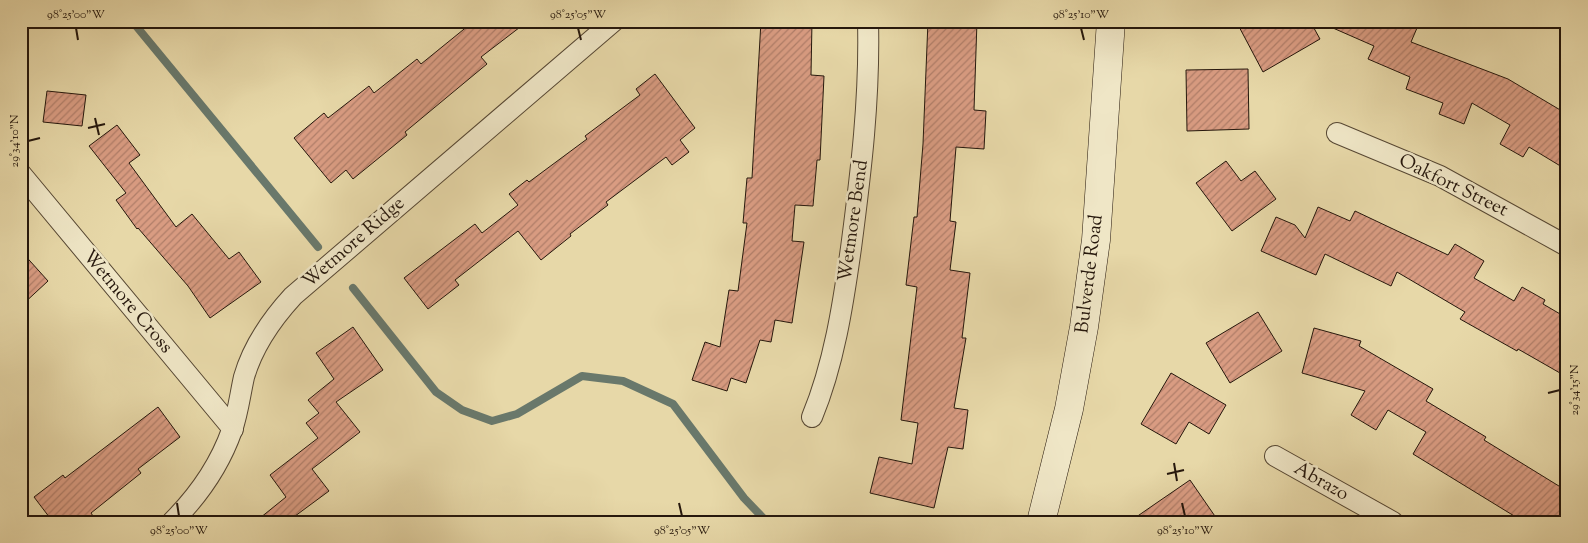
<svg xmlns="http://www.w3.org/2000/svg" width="1588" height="543" viewBox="0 0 1588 543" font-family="'Sorts Mill Goudy',serif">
	<defs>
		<pattern id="building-hatch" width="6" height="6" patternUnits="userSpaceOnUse" patternTransform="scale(1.25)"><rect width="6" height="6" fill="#d99c82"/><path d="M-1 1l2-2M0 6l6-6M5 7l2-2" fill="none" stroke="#b07e69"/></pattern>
	</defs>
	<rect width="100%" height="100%" fill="#e7d8a8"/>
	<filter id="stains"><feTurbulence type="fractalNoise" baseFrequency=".004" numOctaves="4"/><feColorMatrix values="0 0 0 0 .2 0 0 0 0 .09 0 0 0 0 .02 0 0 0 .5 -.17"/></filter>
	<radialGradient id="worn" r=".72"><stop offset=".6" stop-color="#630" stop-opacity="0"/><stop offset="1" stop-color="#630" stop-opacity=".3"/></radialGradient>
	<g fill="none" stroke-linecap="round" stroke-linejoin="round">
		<g stroke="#69786b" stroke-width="8">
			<polyline points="132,21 318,247"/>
			<polyline points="353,288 436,392 462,410 492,421 517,414 582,376 623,381 673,404 744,498 767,522"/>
		</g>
	</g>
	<g fill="url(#building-hatch)" stroke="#25170c">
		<polygon points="474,21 528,21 481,57 487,64 405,132 407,135 353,179 346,170 331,183 294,138 324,113 328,118 369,86 374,93 417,59 421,64"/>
		<polygon points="761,21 812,21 811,75 824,76 820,160 817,160 813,206 795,205 792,241 804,242 792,323 775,320 771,342 760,340 746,383 731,378 727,391 692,380 705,342 720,347 729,290 738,291 747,223 743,223 747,178 752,178"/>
		<polygon points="928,21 977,21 974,110 986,111 984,149 956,147 950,221 956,222 950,270 970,273 962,338 966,338 954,408 968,410 963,449 948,447 934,508 870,493 879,457 912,464 918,423 901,420 917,287 906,285 914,217 917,217 923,144"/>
		<polygon points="1236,21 1310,21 1320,39 1263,72"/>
		<polygon points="1317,21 1420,21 1411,42 1508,79 1567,114 1567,170 1529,147 1523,157 1500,144 1510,125 1472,103 1464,124 1439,114 1443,103 1406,89 1410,77 1368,59 1374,46"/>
		<polygon points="1248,69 1249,129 1187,131 1186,70"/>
		<polygon points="655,74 695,128 680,140 689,152 672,165 666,157 606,202 608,205 570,234 571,236 541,260 518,231 455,280 459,285 428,309 404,278 475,224 482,233 518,205 509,194 527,180 529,182 587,139 585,136 640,95 636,89"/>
		<polygon points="47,91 86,95 82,126 43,122"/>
		<polygon points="117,125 140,155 129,163 176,227 192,214 229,259 239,252 261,282 210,318 188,286 138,228 137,229 116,200 126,193 89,146"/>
		<polygon points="1226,161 1241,181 1255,171 1276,199 1232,231 1196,183"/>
		<polygon points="1318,207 1350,221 1355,211 1448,255 1455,244 1484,261 1474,278 1514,301 1522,287 1545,300 1543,304 1567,318 1567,377 1518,349 1517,351 1460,319 1465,312 1397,272 1391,286 1325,254 1316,275 1261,251 1276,217 1295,225 1305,238"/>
		<polygon points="21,251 48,281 21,306"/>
		<polygon points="1258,312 1282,351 1230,383 1206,343"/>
		<polygon points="353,327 383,370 336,402 360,432 312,469 329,491 287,522 255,522 286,497 270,475 318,438 306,423 319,413 308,400 334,379 316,353"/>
		<polygon points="1314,328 1361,341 1359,346 1433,389 1426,401 1486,437 1484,440 1567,491 1567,522 1524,522 1413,454 1426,432 1388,410 1376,430 1351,415 1365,391 1302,373"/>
		<polygon points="1171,373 1226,405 1209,434 1189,422 1176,444 1141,424"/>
		<polygon points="158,407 180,437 138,469 141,473 91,513 97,522 53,522 34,497 63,475 65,478"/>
		<polygon points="1190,480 1219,522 1129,522 1155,504"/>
	</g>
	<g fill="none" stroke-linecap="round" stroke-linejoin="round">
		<g stroke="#564733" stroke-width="22">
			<g id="minor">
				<polyline points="1337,133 1440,176 1567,246"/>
				<polyline points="21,174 233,429"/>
				<path d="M 812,417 C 834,364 843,305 851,248 C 861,172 870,98 868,21"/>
				<polyline points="1275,456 1393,522"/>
				<path d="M 172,522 C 198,496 220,464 232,430 C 238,413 240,395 244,377 C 253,346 271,320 293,296 L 614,21"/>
			</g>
		</g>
		<g stroke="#25170c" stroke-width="29">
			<polyline id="secondary" points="1041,522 1069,409 1084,327 1096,240 1111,21"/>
		</g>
		<use href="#minor" stroke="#efe6c6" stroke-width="20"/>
		<use href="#secondary" stroke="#efe6c6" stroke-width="28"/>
	</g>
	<path fill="none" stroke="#25170c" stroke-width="2" d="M 76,28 L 78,40M 578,28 L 581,40M 1081,28 L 1084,40M 95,118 L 99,135M 88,128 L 105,124M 28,141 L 40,138M 1548,393 L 1560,390M 1174,463 L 1177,481M 1167,474 L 1184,470M 177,503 L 179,516M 679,503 L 682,516M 1182,503 L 1185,516"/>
	<g text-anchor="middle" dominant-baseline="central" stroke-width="5" stroke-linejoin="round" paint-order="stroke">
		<g font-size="19" fill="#25170c" stroke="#efe6c6">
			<text transform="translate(1453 186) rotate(26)">Oakfort Street</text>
			<text transform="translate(854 221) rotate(-82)">Wetmore Bend</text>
			<text transform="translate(354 243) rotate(-41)">Wetmore Ridge</text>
			<text transform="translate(1090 274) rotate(-83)">Bulverde Road</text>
			<text transform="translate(127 302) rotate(50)">Wetmore Cross</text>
			<text transform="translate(1321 482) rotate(29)">Abrazo</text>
		</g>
	</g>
	<rect width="1588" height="543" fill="none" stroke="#e7d8a8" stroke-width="55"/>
	<rect x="28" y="28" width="1532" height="488" fill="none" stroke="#25170c" stroke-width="2"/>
	<g font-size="12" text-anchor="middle" fill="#25170c">
		<text x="76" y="18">98°25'00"W</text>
		<text x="578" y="18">98°25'05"W</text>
		<text x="1081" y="18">98°25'10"W</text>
		<text transform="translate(14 141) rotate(-90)" y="4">29°34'10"N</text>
		<text transform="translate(1574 390) rotate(-90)" y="4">29°34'15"N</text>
		<text x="179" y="534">98°25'00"W</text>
		<text x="682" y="534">98°25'05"W</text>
		<text x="1185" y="534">98°25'10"W</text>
	</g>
	<rect width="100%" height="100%" filter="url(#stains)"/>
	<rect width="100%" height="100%" fill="url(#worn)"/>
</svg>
